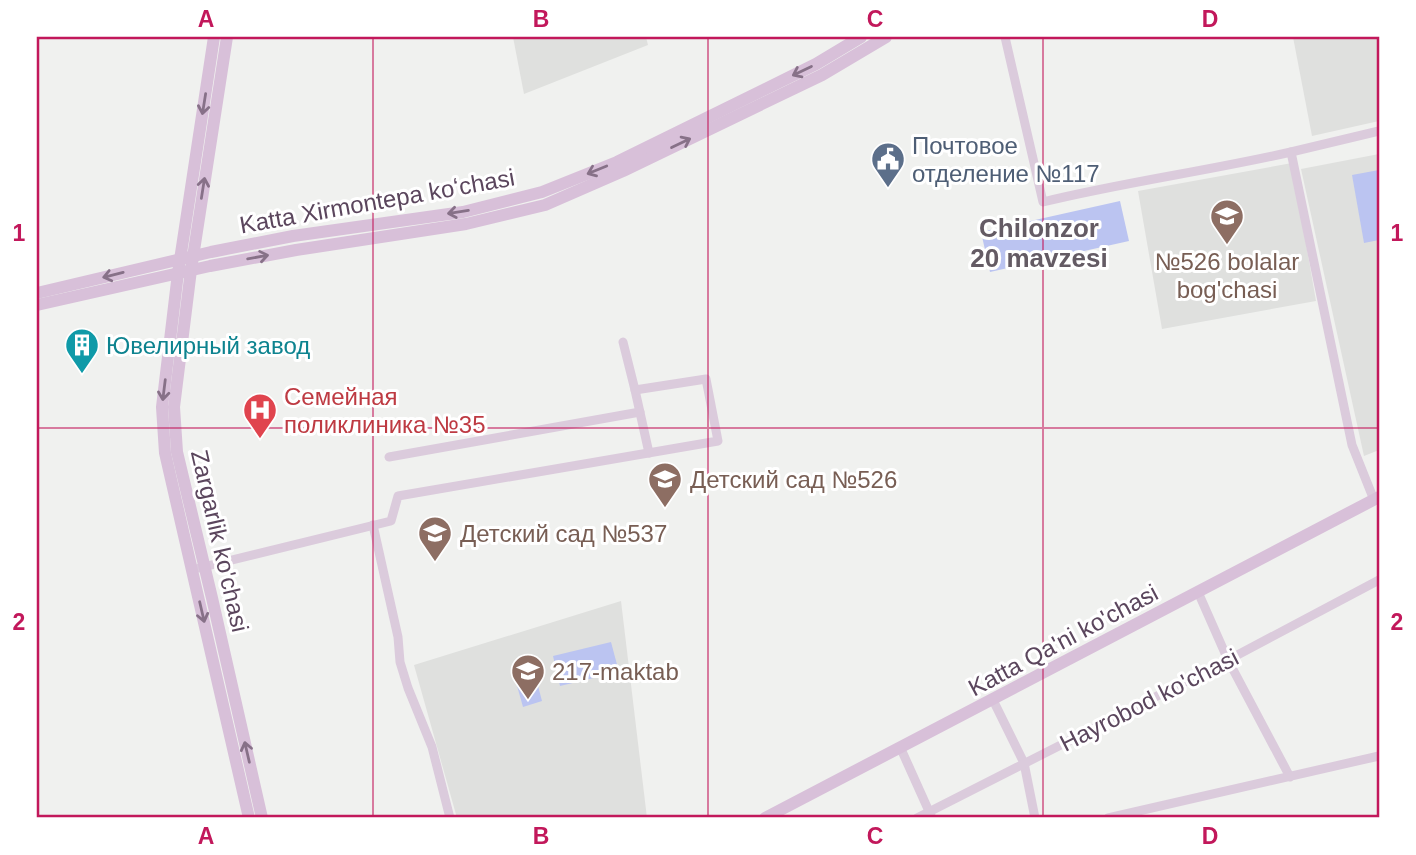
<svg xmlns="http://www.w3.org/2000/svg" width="1416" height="855" viewBox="0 0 1416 855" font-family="Helvetica,sans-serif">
	<rect width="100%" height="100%" fill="#f0f1ef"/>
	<g fill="#dfe0de">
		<polygon points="513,37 646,37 648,45 524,94"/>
		<polygon points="1293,37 1379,37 1379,121 1312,136"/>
		<polygon points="1379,154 1379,450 1364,456 1301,169"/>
		<polygon points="1292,163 1316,301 1162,329 1138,191"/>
		<polygon points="621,601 647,818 457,818 414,665"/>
	</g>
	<g fill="#bbc4f1">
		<polygon points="1379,170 1379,240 1364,243 1352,175"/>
		<polygon points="1120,201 1129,241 990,272 981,232"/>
		<polygon points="611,642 619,672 560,686 553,656"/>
		<polygon points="532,663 542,701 523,707 512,668"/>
	</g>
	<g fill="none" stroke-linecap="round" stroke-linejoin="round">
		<g stroke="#dbcbdc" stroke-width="9">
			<path d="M 1005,37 L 1043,202 C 1125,182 1208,171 1291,152"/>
			<polyline points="635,390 649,453"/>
			<polyline points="389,457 640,412"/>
			<polyline points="1374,500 1352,445 1291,152 1379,131"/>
			<polyline points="373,525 398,637 400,662 408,688 432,747 450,818"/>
			<polyline points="199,568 391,521 398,496 718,441 706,379 635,390 623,342"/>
			<polyline points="1198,592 1228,660 1290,777"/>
			<polyline points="993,700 1024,763 1035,818"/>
			<polyline points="901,749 932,818"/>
			<polyline points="917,818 1228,660 1379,580"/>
			<polyline points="1108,818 1379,756"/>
		</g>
		<g stroke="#d8c0d9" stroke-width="12">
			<polyline points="214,37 178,273 162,407 165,453 249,818"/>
			<polyline points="227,37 191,270 174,407 177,452 212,598 262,818"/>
			<polyline points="37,293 211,252 293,236 463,212 542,192 617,162 816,64 861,37"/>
			<polyline points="37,305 210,266 296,250 466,224 545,205 623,171 822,75 886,37"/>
			<polyline points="765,818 1379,497"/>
		</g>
	</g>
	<defs><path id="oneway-shaft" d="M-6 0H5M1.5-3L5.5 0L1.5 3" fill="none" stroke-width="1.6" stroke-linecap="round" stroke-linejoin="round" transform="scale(1.75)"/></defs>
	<g stroke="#877188">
		<use href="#oneway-shaft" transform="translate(802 71) rotate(154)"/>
		<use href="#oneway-shaft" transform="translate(204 104) rotate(99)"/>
		<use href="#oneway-shaft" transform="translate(681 143) rotate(-26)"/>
		<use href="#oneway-shaft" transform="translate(597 170) rotate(158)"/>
		<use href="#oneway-shaft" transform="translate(203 188) rotate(-81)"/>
		<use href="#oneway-shaft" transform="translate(458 212) rotate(171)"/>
		<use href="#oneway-shaft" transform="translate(258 257) rotate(-10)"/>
		<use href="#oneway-shaft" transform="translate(113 275) rotate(166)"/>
		<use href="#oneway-shaft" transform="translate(164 390) rotate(97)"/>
		<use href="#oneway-shaft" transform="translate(202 612) rotate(77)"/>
		<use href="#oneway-shaft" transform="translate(247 752) rotate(-103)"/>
	</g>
	<path fill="none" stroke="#c2185b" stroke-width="2" stroke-opacity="0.55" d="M 373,37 L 373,818M 708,37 L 708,818M 1043,37 L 1043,818M 37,428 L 1379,428"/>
	<defs>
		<g id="civic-pin" transform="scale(1.75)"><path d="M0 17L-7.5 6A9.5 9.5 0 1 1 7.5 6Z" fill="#5c6f8a" stroke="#fff"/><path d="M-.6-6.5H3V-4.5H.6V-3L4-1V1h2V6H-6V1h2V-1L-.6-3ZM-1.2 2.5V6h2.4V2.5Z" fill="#fff"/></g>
		<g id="school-pin" transform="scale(1.75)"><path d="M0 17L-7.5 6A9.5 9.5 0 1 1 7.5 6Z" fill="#8d6e63" stroke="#fff"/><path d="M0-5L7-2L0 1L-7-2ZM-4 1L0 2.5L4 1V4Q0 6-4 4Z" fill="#fff"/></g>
		<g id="building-pin" transform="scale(1.75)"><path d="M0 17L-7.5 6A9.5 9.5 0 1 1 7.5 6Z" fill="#0f9aa8" stroke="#fff"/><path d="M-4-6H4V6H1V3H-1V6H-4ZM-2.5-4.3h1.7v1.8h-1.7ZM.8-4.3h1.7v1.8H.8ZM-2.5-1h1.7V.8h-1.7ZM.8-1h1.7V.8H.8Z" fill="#fff"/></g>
		<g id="hospital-pin" transform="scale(1.75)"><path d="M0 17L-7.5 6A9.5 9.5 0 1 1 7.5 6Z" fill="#e0444e" stroke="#fff"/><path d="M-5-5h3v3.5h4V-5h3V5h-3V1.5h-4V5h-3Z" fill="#fff"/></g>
	</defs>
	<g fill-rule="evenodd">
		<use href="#civic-pin" x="888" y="159"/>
		<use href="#school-pin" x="1227" y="216"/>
		<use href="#building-pin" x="82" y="345"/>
		<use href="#hospital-pin" x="260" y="410"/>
		<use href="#school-pin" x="665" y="479"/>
		<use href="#school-pin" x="435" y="533"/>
		<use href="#school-pin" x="528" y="671"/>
	</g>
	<g text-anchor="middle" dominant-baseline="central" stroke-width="6" stroke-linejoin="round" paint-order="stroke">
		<g font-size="24" fill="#4e5e75" stroke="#fff" text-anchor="start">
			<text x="912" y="145">Почтовое<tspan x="912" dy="28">отделение №117</tspan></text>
		</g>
		<g font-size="24" fill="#5b465d" stroke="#fff">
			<text transform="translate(377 201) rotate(-10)">Katta Xirmontepa koʻchasi</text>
			<text transform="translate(220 541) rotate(77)">Zargarlik ko'chasi</text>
			<text transform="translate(1063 640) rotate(-28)">Katta Qa'ni ko'chasi</text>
			<text transform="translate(1149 700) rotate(-27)">Hayrobod ko'chasi</text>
		</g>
		<g font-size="24" fill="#785e54" stroke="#fff" text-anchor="start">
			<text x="1227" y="261" text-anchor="middle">№526 bolalar<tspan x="1227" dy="28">bog'chasi</tspan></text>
			<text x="690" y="479">Детский сад №526</text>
			<text x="460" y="533">Детский сад №537</text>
			<text x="552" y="671">217-maktab</text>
		</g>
		<g font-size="24" fill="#0d838f" stroke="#fff" text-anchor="start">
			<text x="106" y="345">Ювелирный завод</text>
		</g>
		<g font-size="24" fill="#be3a42" stroke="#fff" text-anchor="start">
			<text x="284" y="396">Семейная<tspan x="284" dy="28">поликлиника №35</tspan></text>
		</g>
		<g font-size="26" font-weight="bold" fill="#645b64" stroke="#fff">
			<text x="1039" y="228">Chilonzor<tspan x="1039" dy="30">20 mavzesi</tspan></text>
		</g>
	</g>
	<rect width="1416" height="855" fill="none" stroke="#ffffff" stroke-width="77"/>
	<rect x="38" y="38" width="1340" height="778" fill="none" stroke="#c2185b" stroke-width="2.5"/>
	<g font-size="23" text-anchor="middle" font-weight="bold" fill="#c2185b">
		<text x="206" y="27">A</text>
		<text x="541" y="27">B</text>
		<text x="875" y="27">C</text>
		<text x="1210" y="27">D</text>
		<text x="19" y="241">1</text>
		<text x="1397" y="241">1</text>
		<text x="19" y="630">2</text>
		<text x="1397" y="630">2</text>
		<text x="206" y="844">A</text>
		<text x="541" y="844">B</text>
		<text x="875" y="844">C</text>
		<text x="1210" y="844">D</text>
	</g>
</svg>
